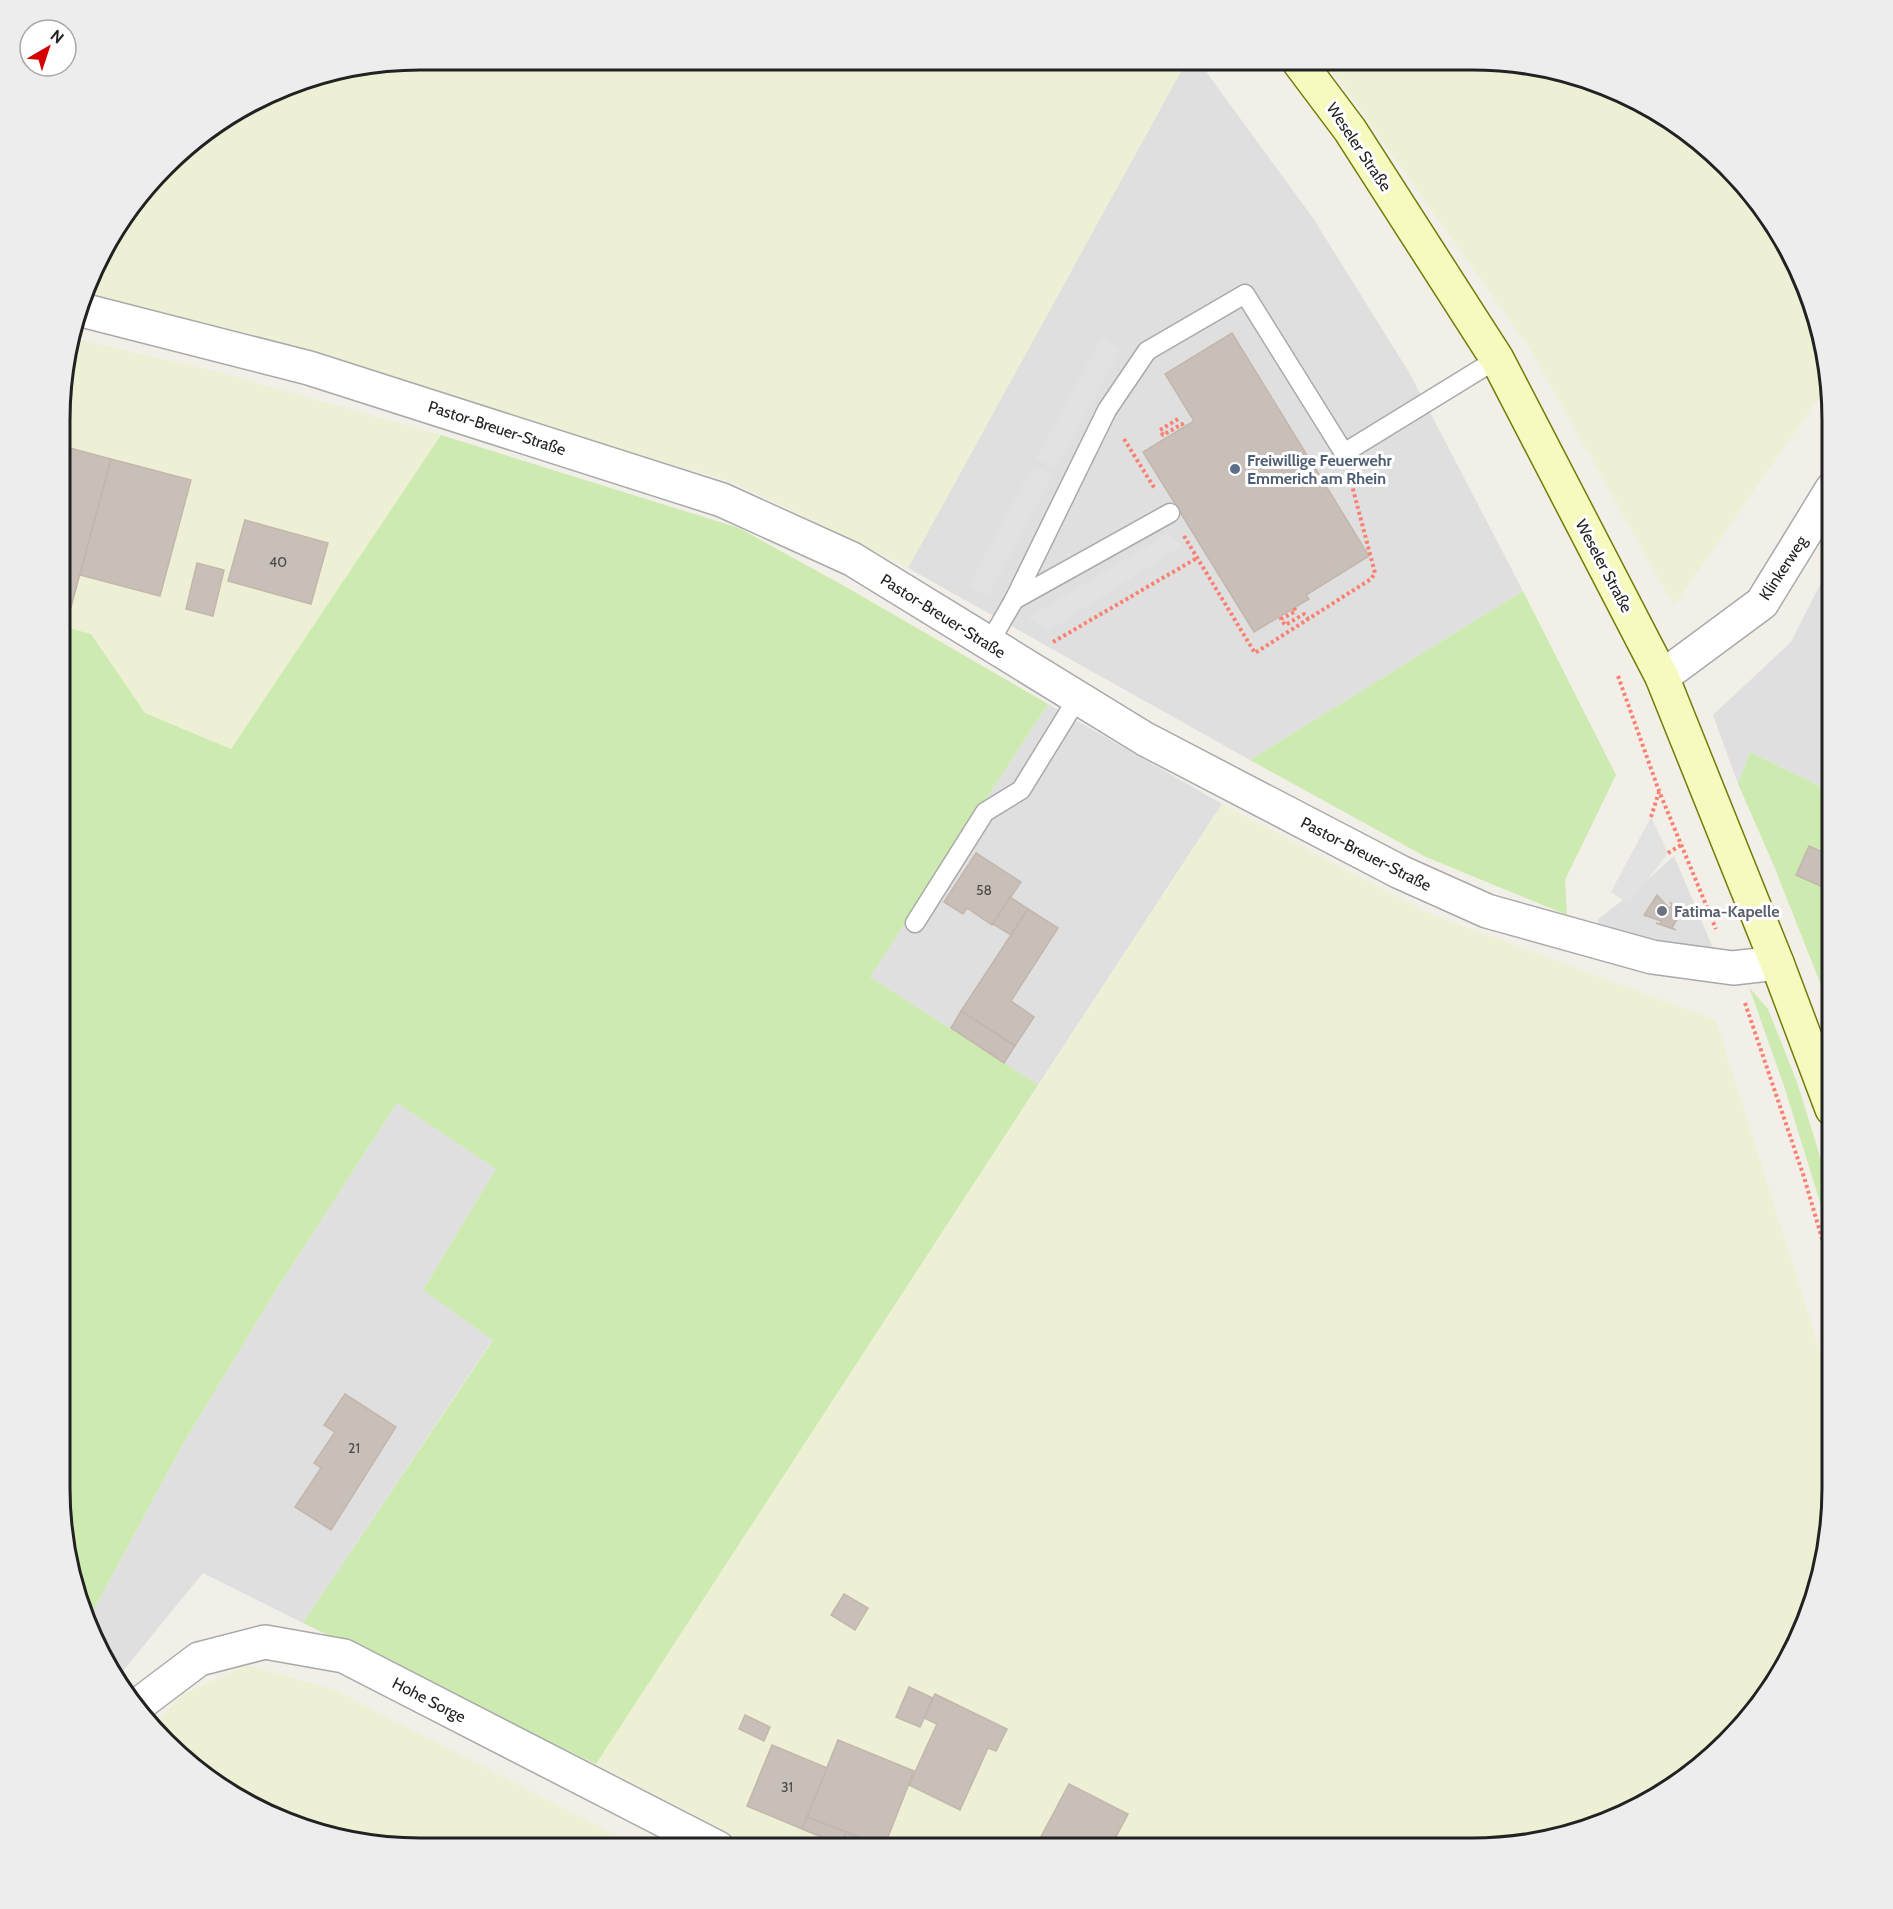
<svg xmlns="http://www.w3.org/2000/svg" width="1893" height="1909" viewBox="0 0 1893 1909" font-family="Cabin,sans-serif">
	<rect width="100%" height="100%" fill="#f2efe9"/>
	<g fill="#e0dfdf">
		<polygon points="1186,62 1199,62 1313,218 1410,374 1523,591 1250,760 908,568"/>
		<polygon points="1832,561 1832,792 1750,752 1738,784 1713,715 1791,642"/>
		<polygon points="1048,704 1222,804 1038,1085 870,977"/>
		<polygon points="1674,856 1713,948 1698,952 1599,927 1598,919 1635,891"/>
		<polygon points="397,1103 496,1169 423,1290 493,1339 303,1623 203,1573 118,1677 88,1620 184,1442 276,1290"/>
	</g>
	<g fill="#eef0d5">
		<polygon points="421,60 1186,62 908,568 735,483 289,351 85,303 108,241 183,149 305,79"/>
		<polygon points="1327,63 1519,63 1652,108 1759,201 1814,305 1829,383 1674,606 1530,349"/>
		<polygon points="72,338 219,372 441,435 231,749 144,713 91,634 65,627 67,351"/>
		<polygon points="1222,804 1426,912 1716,1020 1832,1389 1832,1511 1796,1648 1744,1726 1692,1775 1616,1815 1490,1848 757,1848 596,1764"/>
		<polygon points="247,1665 335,1690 641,1848 398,1848 261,1812 183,1760 153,1727 181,1695"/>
	</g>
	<g fill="#cdebb0">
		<polygon points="441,435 739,528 846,587 1048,704 870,977 1038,1085 596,1764 303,1623 493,1340 423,1290 496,1169 397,1103 276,1290 184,1442 88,1620 79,1604 61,1511 65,627 91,634 145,713 231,749"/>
		<polygon points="1523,591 1616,775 1565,880 1567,915 1426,857 1250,760"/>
		<polygon points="1750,752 1832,792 1832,1013 1774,866 1738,784"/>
		<polygon points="1749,987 1768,1009 1797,1082 1832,1195 1832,1241 1784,1086"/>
	</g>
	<g fill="#e2e2e2">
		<polygon points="1101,338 1121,349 1056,469 1036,459"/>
		<polygon points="1033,465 1053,475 988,596 969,585"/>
		<polygon points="1168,533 1182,546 1047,632 1028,617"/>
		<polygon points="1651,817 1668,853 1629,904 1611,892"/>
	</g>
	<g fill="#c7bfb8" stroke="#c4b6ab" stroke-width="1.5">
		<polygon points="1232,333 1369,556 1306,595 1309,599 1254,632 1143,452 1194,421 1165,374"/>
		<polygon points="66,447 111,459 67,622 65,621"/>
		<polygon points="111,459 191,480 160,596 80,575"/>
		<polygon points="245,520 328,543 311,604 228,581"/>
		<polygon points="197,563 224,570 213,616 186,609"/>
		<polygon points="1809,846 1832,856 1832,891 1796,875"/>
		<polygon points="976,853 1021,882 992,925 967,908 963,914 944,902"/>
		<polygon points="1657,895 1669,908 1672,906 1670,902 1684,918 1680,916 1676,921 1672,928 1676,930 1656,923 1660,924 1661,921 1644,915"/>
		<polygon points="1010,897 1028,909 1011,935 993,924"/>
		<polygon points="1028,909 1058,928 1011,1001 1034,1017 1015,1046 961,1011"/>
		<polygon points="961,1011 1015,1046 1004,1063 951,1028"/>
		<polygon points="345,1394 396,1427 331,1530 295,1507 321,1468 314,1463 335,1432 324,1425"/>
		<polygon points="844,1594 868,1608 855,1630 831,1615"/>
		<polygon points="909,1687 933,1698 920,1727 896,1717"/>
		<polygon points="935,1694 1007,1729 996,1751 988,1748 960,1810 909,1785 937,1724 924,1718"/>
		<polygon points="745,1715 770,1727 764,1741 739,1729"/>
		<polygon points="838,1740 914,1771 884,1847 807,1817"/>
		<polygon points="772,1745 827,1768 802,1829 747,1806"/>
		<polygon points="1069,1784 1128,1814 1110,1848 1035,1848"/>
		<polygon points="807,1817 846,1832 841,1845 802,1829"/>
		<polygon points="846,1832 863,1839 860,1848 840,1848"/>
		<polygon points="863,1839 884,1847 884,1848 860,1848"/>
	</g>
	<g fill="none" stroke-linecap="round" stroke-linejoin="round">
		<g stroke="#a9a9a9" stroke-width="21">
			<g id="service">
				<polyline points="1014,600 1170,513"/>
				<polyline points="988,645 1014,600 1107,410 1147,351 1245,294 1344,453 1497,359"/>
				<polyline points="915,923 985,812 1021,790 1077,699"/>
			</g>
		</g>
		<g stroke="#a9a9a9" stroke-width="36">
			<g id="minor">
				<polyline points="82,310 309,368 722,500 852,559 1145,739 1400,872 1487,911 1652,957 1733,968 1777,963"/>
				<polyline points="1662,677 1762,603 1832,489"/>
				<polyline points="134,1708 199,1659 265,1642 344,1656 718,1848"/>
			</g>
		</g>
		<g stroke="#707d05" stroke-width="36">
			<polyline id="secondary" points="1299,62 1350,130 1497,359 1662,677 1777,963 1832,1109"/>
		</g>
		<g stroke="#fa8072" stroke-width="4" stroke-dasharray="3 3" stroke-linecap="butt">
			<polyline points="1178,419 1160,430 1163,435 1182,424 1184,427"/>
			<polyline points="1124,439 1155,489"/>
			<polyline points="1184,536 1255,653 1371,579 1375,573 1350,478"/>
			<polyline points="1294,608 1296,611 1281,619 1285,625 1304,614 1308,619"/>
			<polyline points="1053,642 1197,558"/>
			<polyline points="1618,676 1659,791 1716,929"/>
			<polyline points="1651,817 1659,792"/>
			<polyline points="1668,853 1681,845"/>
			<polyline points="1745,1003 1804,1177 1832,1273"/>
		</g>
		<use href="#service" stroke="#fff" stroke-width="18"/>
		<use href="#minor" stroke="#fff" stroke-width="33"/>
		<use href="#secondary" stroke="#f7fabf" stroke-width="33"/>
	</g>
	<circle fill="#5c6f8a" stroke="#fff" stroke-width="2" cx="1235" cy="469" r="6"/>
	<circle fill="#6b7280" stroke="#fff" stroke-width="2" cx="1662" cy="911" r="6"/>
	<g text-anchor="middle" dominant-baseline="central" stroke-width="6" stroke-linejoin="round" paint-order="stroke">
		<g font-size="14" fill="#4b4948">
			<text x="278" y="562">40</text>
			<text x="984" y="890">58</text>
			<text x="354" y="1448">21</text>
			<text x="787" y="1787">31</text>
		</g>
		<g font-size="16" fill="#222" stroke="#fff">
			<text transform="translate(1359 147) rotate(56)">Weseler Straße</text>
			<text transform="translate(497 428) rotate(18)">Pastor-Breuer-Straße</text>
			<text transform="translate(1604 566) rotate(62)">Weseler Straße</text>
			<text transform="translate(1783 568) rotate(-57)">Klinkerweg</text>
			<text transform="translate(943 616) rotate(32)">Pastor-Breuer-Straße</text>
			<text transform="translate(1366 854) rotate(27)">Pastor-Breuer-Straße</text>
			<text transform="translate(429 1700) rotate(27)">Hohe Sorge</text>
		</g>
		<g font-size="16" font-weight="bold" fill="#4e5e75" stroke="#fff" text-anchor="start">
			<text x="1247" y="460">Freiwillige Feuerwehr<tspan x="1247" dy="18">Emmerich am Rhein</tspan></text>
		</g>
		<g font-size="16" font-weight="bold" fill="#5b616d" stroke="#fff" text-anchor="start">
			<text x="1674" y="911">Fatima-Kapelle</text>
		</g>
	</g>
	<path d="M0 0H1893V1909H0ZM420 70H1472A350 350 0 0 1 1822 420V1488A350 350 0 0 1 1472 1838H420A350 350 0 0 1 70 1488V420A350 350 0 0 1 420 70Z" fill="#ededed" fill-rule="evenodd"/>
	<path fill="none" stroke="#222" stroke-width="3" d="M420 70H1472A350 350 0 0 1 1822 420V1488A350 350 0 0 1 1472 1838H420A350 350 0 0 1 70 1488V420A350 350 0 0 1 420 70Z"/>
	<g transform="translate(48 48) rotate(39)"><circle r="28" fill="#ffffff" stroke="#a7a7a7" stroke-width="1.5"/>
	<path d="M0-4.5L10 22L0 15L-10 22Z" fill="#d40000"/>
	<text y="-9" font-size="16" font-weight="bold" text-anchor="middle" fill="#222222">N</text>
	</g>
</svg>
